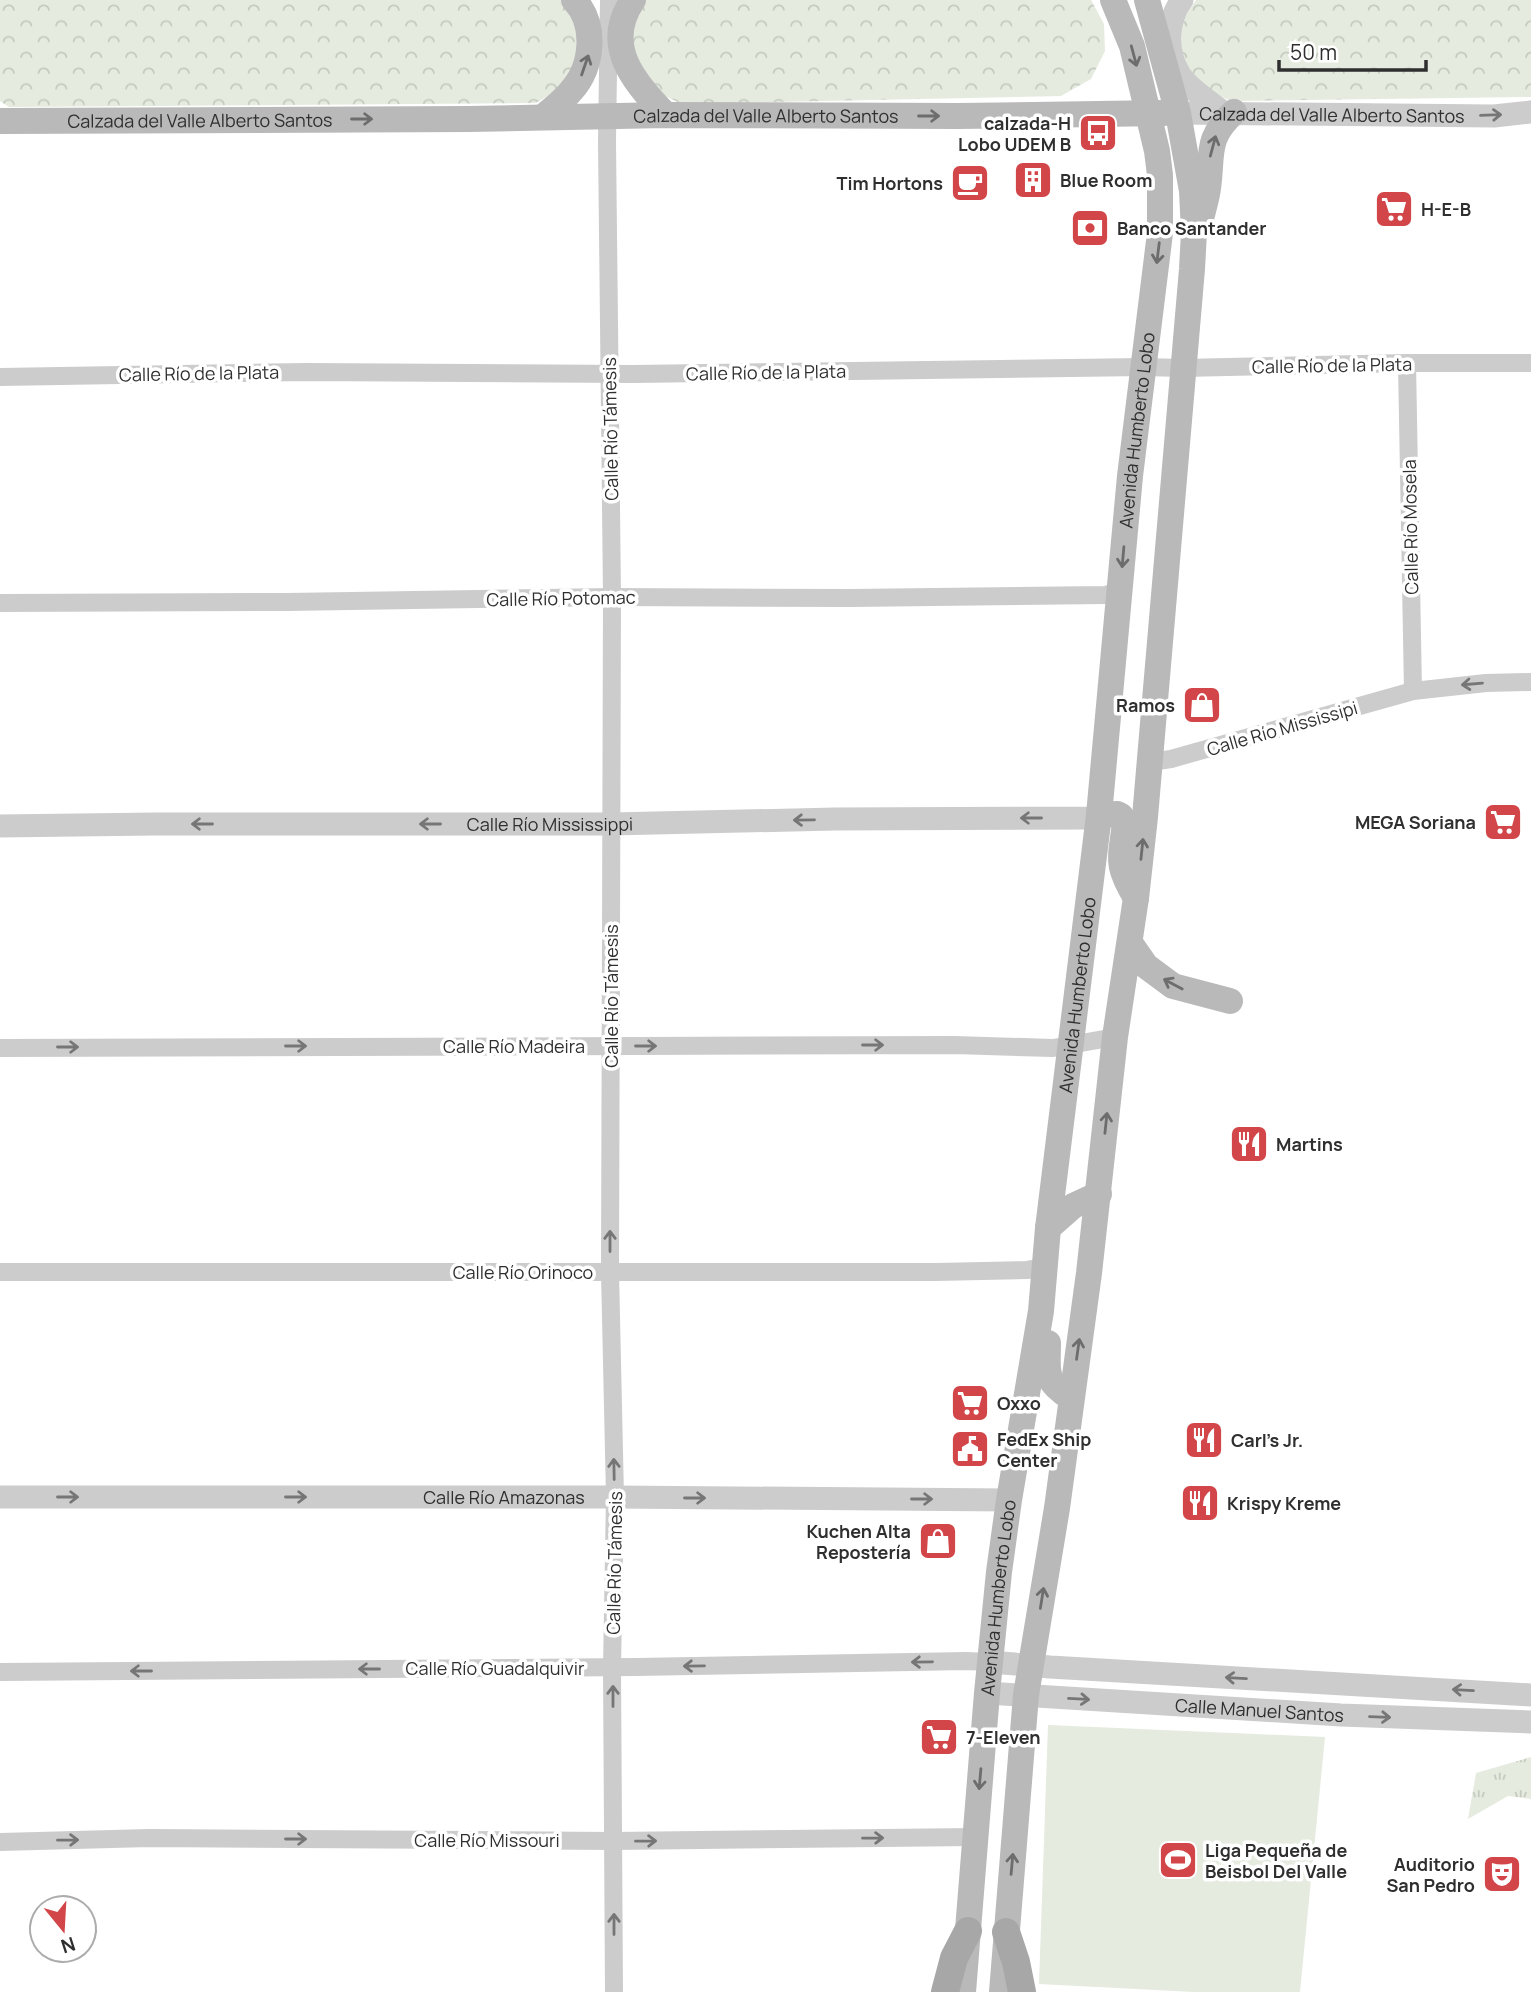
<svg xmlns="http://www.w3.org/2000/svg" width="1531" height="1992" viewBox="0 0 1531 1992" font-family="Manrope,sans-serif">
	<defs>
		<pattern id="grass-tufts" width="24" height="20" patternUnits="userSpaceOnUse" patternTransform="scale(1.75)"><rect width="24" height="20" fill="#e5ebdf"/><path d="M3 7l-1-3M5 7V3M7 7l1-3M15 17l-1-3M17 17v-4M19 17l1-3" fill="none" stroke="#c5cac0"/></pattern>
		<pattern id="forest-crowns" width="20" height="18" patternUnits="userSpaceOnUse" patternTransform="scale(1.75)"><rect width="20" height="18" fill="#e5ebdf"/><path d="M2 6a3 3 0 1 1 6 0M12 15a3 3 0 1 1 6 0" fill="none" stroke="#c5cac0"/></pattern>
	</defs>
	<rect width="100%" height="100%" fill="#fff"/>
	<polygon fill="url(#grass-tufts)" points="1531,1757 1531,1799 1508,1796 1468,1819 1476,1773"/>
	<g fill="url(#forest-crowns)">
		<polygon points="0,0 562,0 579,29 579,58 564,86 536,103 9,107 0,101"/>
		<polygon points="638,0 1091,0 1104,24 1105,51 1091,79 1061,96 682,104 646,87 627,54"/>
		<polygon points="1196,0 1531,0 1531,97 1231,101 1200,87 1182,62 1181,23"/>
	</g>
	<polygon fill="#e5ebdf" points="1048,1725 1325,1737 1300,1992 1194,1992 1039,1984"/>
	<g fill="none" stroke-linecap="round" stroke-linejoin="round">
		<g stroke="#ccc" stroke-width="18">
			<polyline points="609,0 607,141 612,597 610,1272 615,1497 612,1668 614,1992"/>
			<polyline points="1407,363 1413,691"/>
			<polyline points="0,377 307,372 633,374 1143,367 1183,368 1407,363 1531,363"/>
			<polyline points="0,603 287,602 612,597 850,598 1106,595 1120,590"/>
			<polyline points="1151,762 1171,759 1413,691 1486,683 1531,682"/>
			<polyline points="0,1048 954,1045 1053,1048 1115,1037"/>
			<polyline points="0,1272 936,1272 1027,1270 1045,1267"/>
			<polyline points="0,1672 636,1667 966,1661 990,1662"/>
			<polyline points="0,1842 149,1838 613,1841 975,1837"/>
		</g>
		<g stroke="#ccc" stroke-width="23">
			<path d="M 1182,0 C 1166,21 1166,53 1180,75 C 1190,90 1209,101 1223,112"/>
			<path id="s1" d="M 1178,113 L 1494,116 L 1531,112"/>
			<path id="s2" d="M 0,826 L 155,824 L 611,824 L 835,819 L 1089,818 L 1099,815"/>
			<path id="s3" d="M 0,1497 L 615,1497 L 1009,1500"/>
			<polyline points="990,1662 1050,1667 1531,1695"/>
			<path id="s4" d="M 987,1693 L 1341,1715 L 1531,1722"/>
		</g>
		<g stroke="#b9b9b9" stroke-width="26">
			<path d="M 633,0 C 602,45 634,83 666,115"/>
			<path d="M 543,117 C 552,109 563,101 571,91 C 593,67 597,24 574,0"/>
			<path id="s5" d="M 0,121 L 469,119 L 666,115 L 958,116 L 1164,113"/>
			<path d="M 1202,215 C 1204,206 1207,197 1208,188 C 1213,153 1205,139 1234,112"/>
			<path d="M 1099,815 L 1117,814 L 1121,816 L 1125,822 C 1121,860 1115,863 1136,898"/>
			<polyline points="1130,943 1146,966 1173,986 1230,1001"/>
			<polyline points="1048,1228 1073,1206 1099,1194"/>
			<path d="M 1048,1343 C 1048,1373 1043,1380 1071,1398"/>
			<path id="s6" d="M 963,1992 L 987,1693 L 999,1572 L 1009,1500 L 1041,1311 L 1048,1228 L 1099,815 L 1130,476 L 1160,233 L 1160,175 L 1157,151 L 1132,46 L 1113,0"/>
			<polyline points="1002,1992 1026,1695 1057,1508 1089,1273 1115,1037 1136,898 1145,817 1192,269 1194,232 1192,191 1178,113 1147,0"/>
		</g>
		<g stroke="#a7a7a7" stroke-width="28">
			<polyline points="1006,1932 1016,1962 1022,1992"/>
			<polyline points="945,1992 954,1958 968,1931"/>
		</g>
	</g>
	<defs><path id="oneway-shaft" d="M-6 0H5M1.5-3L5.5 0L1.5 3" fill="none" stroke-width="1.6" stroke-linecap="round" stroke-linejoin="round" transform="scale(1.75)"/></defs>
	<g stroke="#6d6d6d">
		<use href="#oneway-shaft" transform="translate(1134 56) rotate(75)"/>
		<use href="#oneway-shaft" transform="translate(585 65) rotate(-71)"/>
		<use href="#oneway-shaft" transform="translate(929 116)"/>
		<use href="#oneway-shaft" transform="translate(362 119)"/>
		<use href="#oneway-shaft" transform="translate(1213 146) rotate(-75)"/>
		<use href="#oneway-shaft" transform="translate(1158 253) rotate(97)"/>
		<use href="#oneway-shaft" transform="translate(1123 557) rotate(95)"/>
		<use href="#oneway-shaft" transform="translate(1142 849) rotate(-84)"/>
		<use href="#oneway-shaft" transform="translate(1173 984) rotate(-152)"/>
		<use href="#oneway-shaft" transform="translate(1106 1123) rotate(-84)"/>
		<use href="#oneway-shaft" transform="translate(1078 1349) rotate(-82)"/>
		<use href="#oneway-shaft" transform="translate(1042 1598) rotate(-81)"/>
		<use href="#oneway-shaft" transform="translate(980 1779) rotate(95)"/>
		<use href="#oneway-shaft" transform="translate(1012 1864) rotate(-85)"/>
	</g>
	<g stroke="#767676">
		<use href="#oneway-shaft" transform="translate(1491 115) rotate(-2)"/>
		<use href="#oneway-shaft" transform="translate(1472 684) rotate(175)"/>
		<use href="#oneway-shaft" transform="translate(1031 818) rotate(180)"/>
		<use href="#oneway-shaft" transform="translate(804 820) rotate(179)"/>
		<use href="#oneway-shaft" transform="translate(202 824) rotate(180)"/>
		<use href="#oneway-shaft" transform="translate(430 824) rotate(180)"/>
		<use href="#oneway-shaft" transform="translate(873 1045)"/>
		<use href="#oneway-shaft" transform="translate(296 1046)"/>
		<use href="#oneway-shaft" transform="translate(646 1046)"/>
		<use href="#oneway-shaft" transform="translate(68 1047)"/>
		<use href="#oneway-shaft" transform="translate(610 1241) rotate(-90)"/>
		<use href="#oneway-shaft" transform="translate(614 1469) rotate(-91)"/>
		<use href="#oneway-shaft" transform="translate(68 1497)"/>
		<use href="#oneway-shaft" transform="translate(296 1497)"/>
		<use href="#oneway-shaft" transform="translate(695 1498)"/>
		<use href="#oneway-shaft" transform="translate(922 1499)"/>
		<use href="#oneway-shaft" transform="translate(922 1662) rotate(179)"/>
		<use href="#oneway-shaft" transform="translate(694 1666) rotate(179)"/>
		<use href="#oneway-shaft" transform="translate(369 1669) rotate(180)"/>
		<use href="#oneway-shaft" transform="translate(141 1671) rotate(180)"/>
		<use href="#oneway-shaft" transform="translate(1236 1678) rotate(-177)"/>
		<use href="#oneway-shaft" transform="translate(1463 1690) rotate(-177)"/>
		<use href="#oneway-shaft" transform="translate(613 1696) rotate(-90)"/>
		<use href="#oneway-shaft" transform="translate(1079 1699) rotate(3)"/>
		<use href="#oneway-shaft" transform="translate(1380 1717) rotate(2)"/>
		<use href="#oneway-shaft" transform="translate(873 1838) rotate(-1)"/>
		<use href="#oneway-shaft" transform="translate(296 1839)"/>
		<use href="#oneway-shaft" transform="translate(68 1840) rotate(-1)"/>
		<use href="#oneway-shaft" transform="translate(646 1841) rotate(-1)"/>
		<use href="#oneway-shaft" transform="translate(614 1924) rotate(-90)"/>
	</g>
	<defs>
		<g id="bus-square" transform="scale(2.0125)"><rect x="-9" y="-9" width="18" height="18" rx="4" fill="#d24548" stroke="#fff"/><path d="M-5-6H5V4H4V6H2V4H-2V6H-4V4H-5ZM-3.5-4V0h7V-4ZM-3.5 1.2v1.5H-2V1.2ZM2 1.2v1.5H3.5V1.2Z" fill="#fff"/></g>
		<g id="building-square" transform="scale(2.0125)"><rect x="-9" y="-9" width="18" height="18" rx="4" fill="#d24548" stroke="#fff"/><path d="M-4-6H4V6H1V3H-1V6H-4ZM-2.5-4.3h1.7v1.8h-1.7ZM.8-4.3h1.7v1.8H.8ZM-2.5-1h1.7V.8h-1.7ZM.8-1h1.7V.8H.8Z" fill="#fff"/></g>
		<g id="cafe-square" transform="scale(2.0125)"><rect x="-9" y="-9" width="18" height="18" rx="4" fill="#d24548" stroke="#fff"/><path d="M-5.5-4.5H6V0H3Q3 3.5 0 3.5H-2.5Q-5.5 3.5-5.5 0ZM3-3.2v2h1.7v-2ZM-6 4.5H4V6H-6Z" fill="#fff"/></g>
		<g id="supermarket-square" transform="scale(2.0125)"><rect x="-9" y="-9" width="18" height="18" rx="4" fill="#d24548" stroke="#fff"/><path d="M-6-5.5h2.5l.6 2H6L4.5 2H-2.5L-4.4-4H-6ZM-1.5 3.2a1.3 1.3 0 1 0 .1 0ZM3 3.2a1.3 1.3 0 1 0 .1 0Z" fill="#fff"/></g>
		<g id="bank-square" transform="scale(2.0125)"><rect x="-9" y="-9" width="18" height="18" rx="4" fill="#d24548" stroke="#fff"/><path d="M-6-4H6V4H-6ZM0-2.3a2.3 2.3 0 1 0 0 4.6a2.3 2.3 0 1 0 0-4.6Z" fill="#fff"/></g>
		<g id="shop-square" transform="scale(2.0125)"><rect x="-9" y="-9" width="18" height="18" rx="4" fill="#d24548" stroke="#fff"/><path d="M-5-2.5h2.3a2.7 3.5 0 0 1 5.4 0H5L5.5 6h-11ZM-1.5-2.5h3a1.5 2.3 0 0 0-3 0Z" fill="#fff"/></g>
		<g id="restaurant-square" transform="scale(2.0125)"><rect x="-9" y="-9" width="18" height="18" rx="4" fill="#d24548" stroke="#fff"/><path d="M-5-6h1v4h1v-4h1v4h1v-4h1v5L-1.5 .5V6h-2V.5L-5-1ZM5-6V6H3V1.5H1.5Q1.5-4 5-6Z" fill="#fff"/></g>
		<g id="civic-square" transform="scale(2.0125)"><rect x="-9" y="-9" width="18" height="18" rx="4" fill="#d24548" stroke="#fff"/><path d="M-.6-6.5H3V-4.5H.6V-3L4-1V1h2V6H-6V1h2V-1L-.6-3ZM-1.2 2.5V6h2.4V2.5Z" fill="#fff"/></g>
		<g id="stadium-square" transform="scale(2.0125)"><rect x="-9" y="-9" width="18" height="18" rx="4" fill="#d24548" stroke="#fff"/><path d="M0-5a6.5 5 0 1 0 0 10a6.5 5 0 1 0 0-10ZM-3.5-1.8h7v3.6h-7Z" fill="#fff"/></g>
		<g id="theatre-square" transform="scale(2.0125)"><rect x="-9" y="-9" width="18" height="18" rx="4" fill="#d24548" stroke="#fff"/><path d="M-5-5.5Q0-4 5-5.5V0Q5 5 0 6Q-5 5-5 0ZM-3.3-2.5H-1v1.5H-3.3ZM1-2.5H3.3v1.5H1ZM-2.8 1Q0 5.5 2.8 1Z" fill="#fff"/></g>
	</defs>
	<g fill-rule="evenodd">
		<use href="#bus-square" x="1098" y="133"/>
		<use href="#building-square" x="1033" y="180"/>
		<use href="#cafe-square" x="970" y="183"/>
		<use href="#supermarket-square" x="1394" y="209"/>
		<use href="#bank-square" x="1090" y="228"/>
		<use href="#shop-square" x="1202" y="705"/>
		<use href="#supermarket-square" x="1503" y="822"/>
		<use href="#restaurant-square" x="1249" y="1144"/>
		<use href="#supermarket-square" x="970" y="1403"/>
		<use href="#restaurant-square" x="1204" y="1440"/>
		<use href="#civic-square" x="970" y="1449"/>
		<use href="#restaurant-square" x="1200" y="1503"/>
		<use href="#shop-square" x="938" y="1541"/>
		<use href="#supermarket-square" x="939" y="1737"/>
		<use href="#stadium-square" x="1178" y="1860"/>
		<use href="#theatre-square" x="1502" y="1874"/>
	</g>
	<g text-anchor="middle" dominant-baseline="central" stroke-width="7" stroke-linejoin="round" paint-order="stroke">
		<g font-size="18" fill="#2f2f2f" stroke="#fff">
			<text stroke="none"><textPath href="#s1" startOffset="154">Calzada del Valle Alberto Santos</textPath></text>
			<text stroke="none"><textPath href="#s5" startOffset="766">Calzada del Valle Alberto Santos</textPath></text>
			<text stroke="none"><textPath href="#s5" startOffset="200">Calzada del Valle Alberto Santos</textPath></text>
			<text transform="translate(1332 365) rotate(-1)">Calle Río de la Plata</text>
			<text transform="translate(766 372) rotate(-1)">Calle Río de la Plata</text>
			<text transform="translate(199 373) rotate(-1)">Calle Río de la Plata</text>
			<text transform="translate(610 429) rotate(-91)">Calle Río Támesis</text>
			<text stroke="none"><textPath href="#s6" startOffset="1572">Avenida Humberto Lobo</textPath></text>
			<text transform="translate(1410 527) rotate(-91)">Calle Río Mosela</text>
			<text transform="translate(561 598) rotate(-1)">Calle Río Potomac</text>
			<text transform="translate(1282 728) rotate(-16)">Calle Río Mississipi</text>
			<text stroke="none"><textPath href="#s2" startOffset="550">Calle Río Mississippi</textPath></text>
			<text stroke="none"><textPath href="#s6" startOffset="1004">Avenida Humberto Lobo</textPath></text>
			<text transform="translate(611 996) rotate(-90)">Calle Río Támesis</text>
			<text x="514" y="1046">Calle Río Madeira</text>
			<text x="523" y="1272">Calle Río Orinoco</text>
			<text stroke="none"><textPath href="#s3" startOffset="504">Calle Río Amazonas</textPath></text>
			<text transform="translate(614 1563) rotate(-89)">Calle Río Támesis</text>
			<text stroke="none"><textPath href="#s6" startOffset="396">Avenida Humberto Lobo</textPath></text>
			<text x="495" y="1668">Calle Río Guadalquivir</text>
			<text stroke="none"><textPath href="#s4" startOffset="273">Calle Manuel Santos</textPath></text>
			<text x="487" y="1840">Calle Río Missouri</text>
		</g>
		<g font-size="18" font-weight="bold" fill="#2f2f2f" stroke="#fff" text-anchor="start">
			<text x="1071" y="123" text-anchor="end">calzada-H<tspan x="1071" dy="21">Lobo UDEM B</tspan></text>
			<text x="1060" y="180">Blue Room</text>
			<text x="943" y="183" text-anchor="end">Tim Hortons</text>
			<text x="1421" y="209">H-E-B</text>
			<text x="1117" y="228">Banco Santander</text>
			<text x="1175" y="705" text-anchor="end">Ramos</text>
			<text x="1476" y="822" text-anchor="end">MEGA Soriana</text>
			<text x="1276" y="1144">Martins</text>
			<text x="997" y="1403">Oxxo</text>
			<text x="997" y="1439">FedEx Ship<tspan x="997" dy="21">Center</tspan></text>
			<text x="1231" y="1440">Carl's Jr.</text>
			<text x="1227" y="1503">Krispy Kreme</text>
			<text x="911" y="1531" text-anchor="end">Kuchen Alta<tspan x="911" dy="21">Repostería</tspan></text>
			<text x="966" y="1737">7-Eleven</text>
			<text x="1205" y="1850">Liga Pequeña de<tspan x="1205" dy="21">Beisbol Del Valle</tspan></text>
			<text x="1475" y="1864" text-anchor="end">Auditorio<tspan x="1475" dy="21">San Pedro</tspan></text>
		</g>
	</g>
	<g transform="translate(63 1929) rotate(162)"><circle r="33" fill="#ffffff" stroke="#acacac" stroke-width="2"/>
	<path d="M0-5L12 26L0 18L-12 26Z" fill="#d24548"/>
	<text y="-10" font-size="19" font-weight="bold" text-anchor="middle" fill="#2f2f2f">N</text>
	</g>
	<path d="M1279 60v10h147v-10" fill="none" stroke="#2f2f2f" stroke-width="3.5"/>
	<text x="1290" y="60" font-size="21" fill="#2f2f2f" stroke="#ffffff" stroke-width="5" paint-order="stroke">50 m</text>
</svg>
